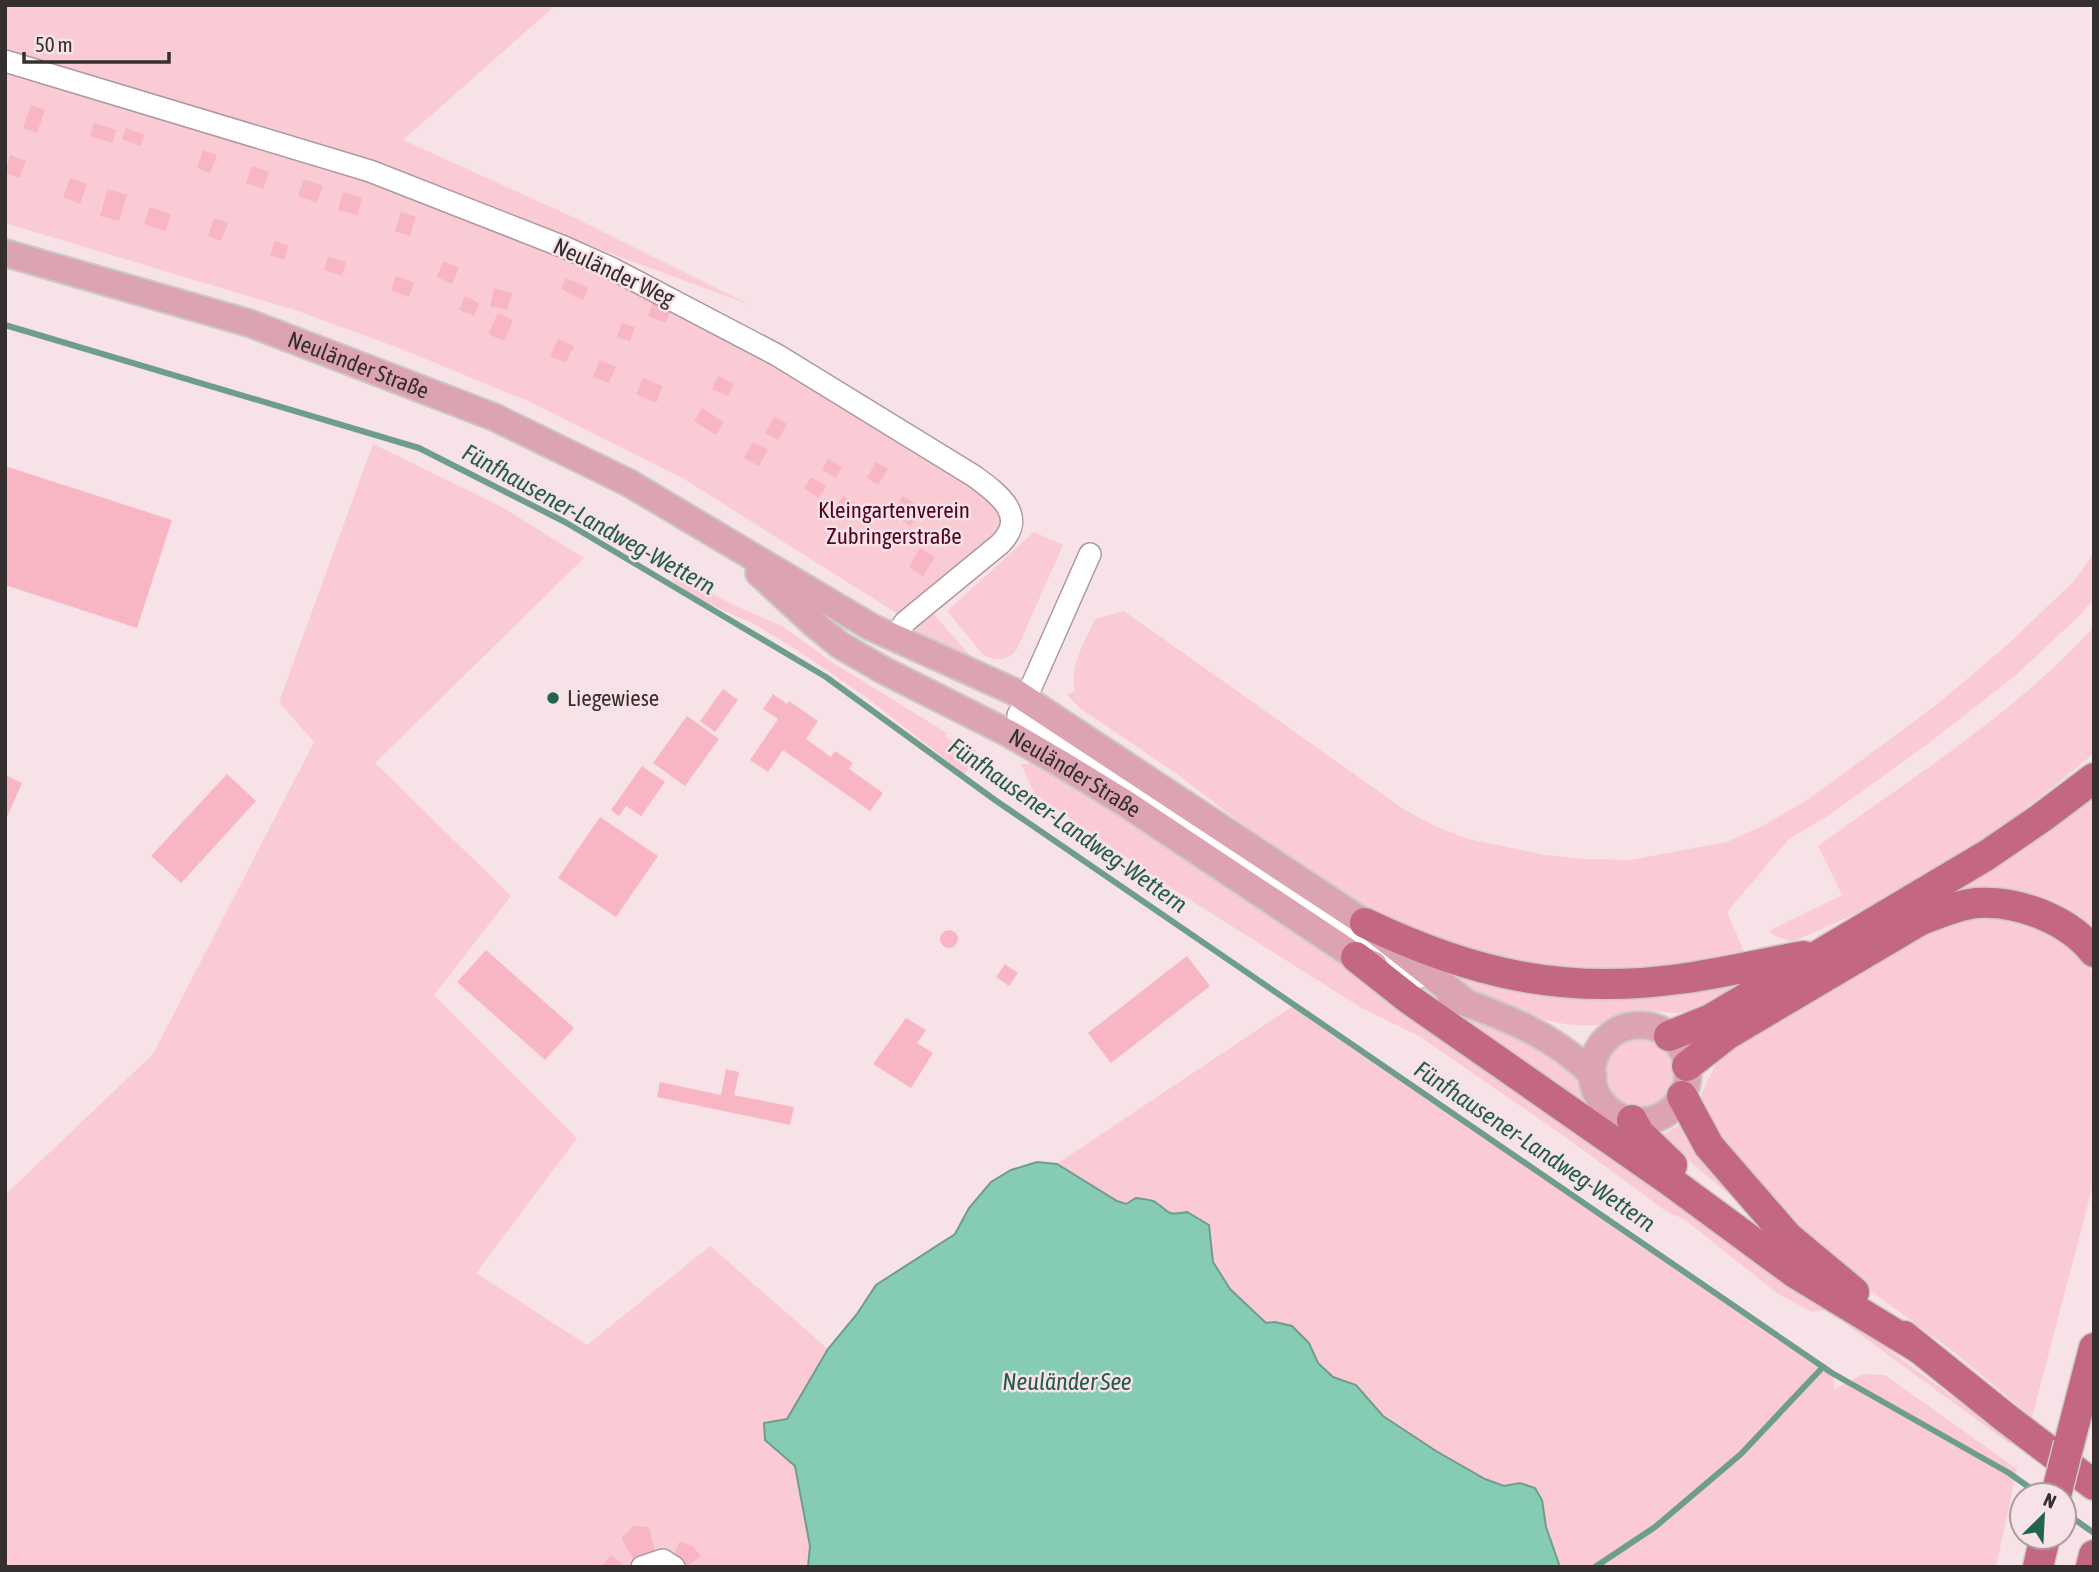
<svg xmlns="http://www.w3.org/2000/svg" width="2099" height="1572" viewBox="0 0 2099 1572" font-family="'Asap Condensed',sans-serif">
	<rect width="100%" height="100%" fill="#f7e3e7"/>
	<g fill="#facad5">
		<polygon points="5,5 556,5 403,140 571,216 750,305 328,148 5,50"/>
		<polygon points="5,67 472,215 705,323 976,485 1000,507 1002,532 901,616 684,479 530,402 404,350 298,311 5,223"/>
		<polygon points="373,444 502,507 584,558 375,763 511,896 434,995 577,1138 476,1273 587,1345 710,1246 828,1349 787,1419 765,1423 765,1440 795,1466 810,1546 808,1567 5,1567 5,1195 153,1054 314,742 279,702"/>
		<path d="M 1034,532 L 1063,545 L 1017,649 C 1008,661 997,661 984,656 L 947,611 Z"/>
		<path d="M 2094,553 L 2094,598 L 2080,615 L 2017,674 L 1929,743 L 1829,815 L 1789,839 L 1727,912 L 1746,956 L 1705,967 L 1524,972 L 1380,919 L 1252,832 L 1176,773 L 1081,709 L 1067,695 L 1075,691 C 1069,666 1085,641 1095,619 L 1124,611 L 1405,810 L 1435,826 L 1468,839 L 1546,855 L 1586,859 L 1630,860 L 1727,842 L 1762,826 L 1809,799 L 1935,706 L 2006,646 L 2074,581 Z"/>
		<path d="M 674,574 L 738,607 L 782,626 L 833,663 L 947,733 L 945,736 L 954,742 L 957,738 L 976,750 C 976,762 970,767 964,774 L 866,697 L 797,650 L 754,624 L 703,601 L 676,584 L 672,579 Z"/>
		<polygon points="929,609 975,661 912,635 909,626"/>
		<path d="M 2094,627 L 2094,753 C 2036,803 1974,848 1908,887 C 1871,908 1831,925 1792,942 L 1774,935 L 1769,931 L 1842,895 L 1818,846 C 1911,778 2017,712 2094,627 Z"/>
		<polygon points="1039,763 1288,924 1757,1253 2013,1441 2010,1444 1843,1322 1823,1310 1812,1312 1778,1294 1684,1219 1667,1212 1567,1138 1419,1036 1360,1007 1165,884 1034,793 1021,764"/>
		<polygon points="2094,785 2094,937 2069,919 1921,911"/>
		<path d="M 2010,917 C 2043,931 2072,944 2094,974 L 2094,1181 L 2032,1417 L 1954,1352 L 1811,1247 L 1719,1143 L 1702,1114 L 1701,1094 L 1720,1056 L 1927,928 L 1958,918 Z"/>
		<path d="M 1441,970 L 1504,986 L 1770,970 C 1743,986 1715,1007 1684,1012 C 1669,1015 1656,1010 1641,1011 C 1624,1012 1612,1024 1595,1025 C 1545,1030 1481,996 1441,970 Z"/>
		<path d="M 1293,1006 L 1834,1373 L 1834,1390 L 1863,1374 L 1885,1375 L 2017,1469 L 1996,1567 L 1560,1567 L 1546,1527 L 1542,1500 L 1520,1483 L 1504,1486 L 1485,1479 L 1436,1451 L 1383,1416 L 1356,1385 L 1333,1377 L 1318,1363 L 1309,1343 L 1275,1322 L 1266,1324 L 1230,1289 L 1213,1262 L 1209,1225 L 1187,1212 C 1164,1216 1171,1212 1155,1202 C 1150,1199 1141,1199 1136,1198 L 1126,1204 L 1117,1201 L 1057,1164 Z"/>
		<path d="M 1453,1015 C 1467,1015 1547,1047 1559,1056 C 1579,1072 1584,1097 1600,1113 L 1596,1120 Z"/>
		<circle cx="1643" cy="1072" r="36"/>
		<polygon points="1682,1124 1755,1216 1695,1166 1663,1134"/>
	</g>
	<path fill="#86ccb5" stroke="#6e9d8d" stroke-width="2" d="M 1037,1162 L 1057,1164 L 1117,1201 L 1126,1204 L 1136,1198 C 1141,1199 1150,1199 1155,1202 C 1171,1212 1164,1216 1187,1212 L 1209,1225 L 1213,1262 L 1230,1289 L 1266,1323 L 1275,1322 L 1292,1326 L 1309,1343 L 1318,1363 L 1333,1377 L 1356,1385 L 1383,1416 L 1436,1451 L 1485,1479 L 1504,1486 L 1520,1483 L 1535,1488 L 1542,1500 L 1546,1527 L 1560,1567 L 808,1567 L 810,1546 L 795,1466 L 765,1440 L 764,1423 L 787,1419 L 828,1349 L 857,1314 L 876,1285 L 955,1234 L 969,1208 L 991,1182 L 1011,1170 Z"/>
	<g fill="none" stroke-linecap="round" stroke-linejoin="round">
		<g stroke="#6e9d8d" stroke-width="6">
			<polyline points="5,325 419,448 565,522 826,677 995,800 1832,1373 2009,1473 2040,1495"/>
			<polyline points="2064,1512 2094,1533"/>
			<polyline points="1595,1567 1655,1527 1741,1454 1823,1367"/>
		</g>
	</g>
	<g fill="#f8b6c5">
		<polygon points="31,105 45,110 37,133 23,128"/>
		<polygon points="94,123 116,130 112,143 90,136"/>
		<polygon points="126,128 145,135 140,146 122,139"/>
		<polygon points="203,150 217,155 210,173 197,168"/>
		<polygon points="10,155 26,161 19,178 5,173"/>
		<polygon points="252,166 269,172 263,189 246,183"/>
		<polygon points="70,178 87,184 80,204 63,197"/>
		<polygon points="304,179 323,186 317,203 298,196"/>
		<polygon points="108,189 127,195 119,221 100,216"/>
		<polygon points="343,192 362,198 357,215 338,210"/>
		<polygon points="150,207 171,214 166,231 144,224"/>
		<polygon points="401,212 416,217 410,236 395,231"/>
		<polygon points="214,218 228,223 221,241 208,236"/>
		<polygon points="275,241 288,246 284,260 270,255"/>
		<polygon points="328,257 346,262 342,276 324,270"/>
		<polygon points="443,261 459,268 452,284 437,277"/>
		<polygon points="396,276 414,283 409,297 391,290"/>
		<polygon points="566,278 588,288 583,300 561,289"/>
		<polygon points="494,288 512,293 507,310 490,306"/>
		<polygon points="465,296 479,303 474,316 459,310"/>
		<polygon points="653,303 671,310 666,323 648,316"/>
		<polygon points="498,313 513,320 504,341 488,334"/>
		<polygon points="622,323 635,327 630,341 617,337"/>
		<polygon points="558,339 574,346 566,363 550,356"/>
		<polygon points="600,360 616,367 609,383 593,377"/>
		<polygon points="718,376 734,384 728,396 712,389"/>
		<polygon points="643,378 663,386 656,403 636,394"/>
		<polygon points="702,408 724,422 716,435 694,421"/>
		<polygon points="774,417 787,424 778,440 765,433"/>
		<polygon points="753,442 768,450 759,466 744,458"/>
		<polygon points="828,459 842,467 836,478 822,470"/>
		<polygon points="876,462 888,469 878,485 867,478"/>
		<polygon points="5,466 172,520 137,628 5,585"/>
		<polygon points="811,477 826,486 819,498 804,488"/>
		<polygon points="843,496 856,504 847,521 833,512"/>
		<polygon points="903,496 922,508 911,526 892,514"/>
		<polygon points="920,548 935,557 923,576 909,567"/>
		<polygon points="723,689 738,700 715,732 700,721"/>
		<polygon points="773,694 787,704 789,701 818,721 806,739 831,757 835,751 853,763 849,769 883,793 870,811 783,750 768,772 750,760 778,719 763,709"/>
		<polygon points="687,716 719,739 685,786 653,763"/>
		<polygon points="642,766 665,782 641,816 626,806 619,816 611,810"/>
		<polygon points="227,774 256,801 181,883 151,856"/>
		<polygon points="5,775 22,783 5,821"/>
		<polygon points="600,817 658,856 616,917 558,878"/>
		<circle cx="949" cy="939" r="9"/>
		<polygon points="486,950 574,1028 545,1060 457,982"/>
		<polygon points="1187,956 1210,986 1111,1063 1088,1033"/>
		<polygon points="1005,964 1018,973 1009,986 996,977"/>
		<polygon points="906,1018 926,1030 917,1043 933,1053 911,1088 873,1064"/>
		<polygon points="726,1069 739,1072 734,1095 794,1107 790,1125 657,1097 660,1082 721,1095"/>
		<polygon points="634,1526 649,1527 657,1561 638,1567 621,1538"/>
		<polygon points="680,1541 692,1546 701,1556 687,1567 674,1567 670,1564"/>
		<polygon points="611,1555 626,1567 601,1567"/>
	</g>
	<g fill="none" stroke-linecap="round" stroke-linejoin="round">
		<g stroke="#ac9a9e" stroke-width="24">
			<g id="minor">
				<path d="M 5,61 L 370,171 L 564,247 L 611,268 L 777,355 L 974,476 C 997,493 1029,515 1000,544 L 905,622 L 894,638"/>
				<polyline points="1020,712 1090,554"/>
				<polyline points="1018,715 1360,941 1420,977"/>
				<polyline points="642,1567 663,1560 674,1567"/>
			</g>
		</g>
		<g stroke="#cbc9c9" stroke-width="30">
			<g id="major">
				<path id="s1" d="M 5,253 L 249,323 L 494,417 L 629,483 L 871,627 L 1015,692 L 1365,923 L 1468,1004"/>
				<path id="s2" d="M 759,573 L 813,623 L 840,645 L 883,670 L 1008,733 L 1063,765 L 1125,803 L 1356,957 L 1374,965"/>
				<path d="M 1451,998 C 1500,1014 1558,1037 1593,1076"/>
				<circle cx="1640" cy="1073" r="48"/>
			</g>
		</g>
		<g stroke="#cbc9c9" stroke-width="33">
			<g id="highway">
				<path d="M 1365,923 C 1470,973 1562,995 1679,979 C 1721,974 1762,963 1804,956"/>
				<polyline points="1356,957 1409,999 1670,1181 1795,1273 1920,1349"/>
				<polyline points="1669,1036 1711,1019 1987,855 2041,818 2094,778"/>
				<path d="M 1687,1066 L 1728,1034 L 1919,921 C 1937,914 1957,905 1976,903 C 2017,900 2068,919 2094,952"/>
				<polyline points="1682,1096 1709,1146 1788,1237 1854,1292"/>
				<polyline points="1632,1120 1639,1133 1672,1165"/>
				<polyline points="1904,1336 2006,1418 2094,1485"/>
				<polyline points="2069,1444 2094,1348"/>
				<polyline points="2038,1567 2045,1537"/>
				<polyline points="2091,1567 2094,1555"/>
			</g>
		</g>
		<use href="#minor" stroke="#fff" stroke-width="21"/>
		<use href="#major" stroke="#dca4b3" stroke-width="26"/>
		<use href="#highway" stroke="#c46781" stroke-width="30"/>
		<g stroke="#cbc9c9" stroke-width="33" stroke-linecap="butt">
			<polyline id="highway-bridge" points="2056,1495 2069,1444"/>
		</g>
		<use href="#highway-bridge" stroke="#c46781" stroke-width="30"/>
	</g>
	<circle fill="#236351" stroke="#f7e3e7" stroke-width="2.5" cx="553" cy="698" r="7"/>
	<g text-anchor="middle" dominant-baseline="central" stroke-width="5" stroke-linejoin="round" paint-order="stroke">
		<g font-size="23" fill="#362f30" stroke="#f7e3e7">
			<text transform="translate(614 272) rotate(25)">Neuländer Weg</text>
			<text stroke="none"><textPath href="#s1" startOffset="371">Neuländer Straße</textPath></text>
			<text stroke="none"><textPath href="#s2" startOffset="376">Neuländer Straße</textPath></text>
		</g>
		<g font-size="23" fill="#500424" stroke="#f7e3e7">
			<text x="894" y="510">Kleingartenverein<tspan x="894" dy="26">Zubringerstraße</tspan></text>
		</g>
		<g font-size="23" fill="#362f30" stroke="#f7e3e7" text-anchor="start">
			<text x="567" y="698">Liegewiese</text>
		</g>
		<g font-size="24" font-style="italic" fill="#255d4c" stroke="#f7e3e7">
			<text transform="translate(589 519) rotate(29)">Fünfhausener-Landweg-Wettern</text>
			<text transform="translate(1068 825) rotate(35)">Fünfhausener-Landweg-Wettern</text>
			<text transform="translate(1535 1146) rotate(34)">Fünfhausener-Landweg-Wettern</text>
			<text x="1067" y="1381">Neuländer See</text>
		</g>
	</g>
	<rect width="2099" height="1572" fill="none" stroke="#362f30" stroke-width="14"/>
	<g transform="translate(2043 1516) rotate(24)"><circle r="33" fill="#f7e3e7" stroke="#aa9b9e" stroke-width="2"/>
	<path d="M0-5L12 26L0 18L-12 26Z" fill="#236351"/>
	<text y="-10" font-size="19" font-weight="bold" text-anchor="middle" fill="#362f30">N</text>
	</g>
	<path d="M24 52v10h145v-10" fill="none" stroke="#362f30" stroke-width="3.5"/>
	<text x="35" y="52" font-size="21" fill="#362f30" stroke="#f7e3e7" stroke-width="5" paint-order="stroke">50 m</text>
</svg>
